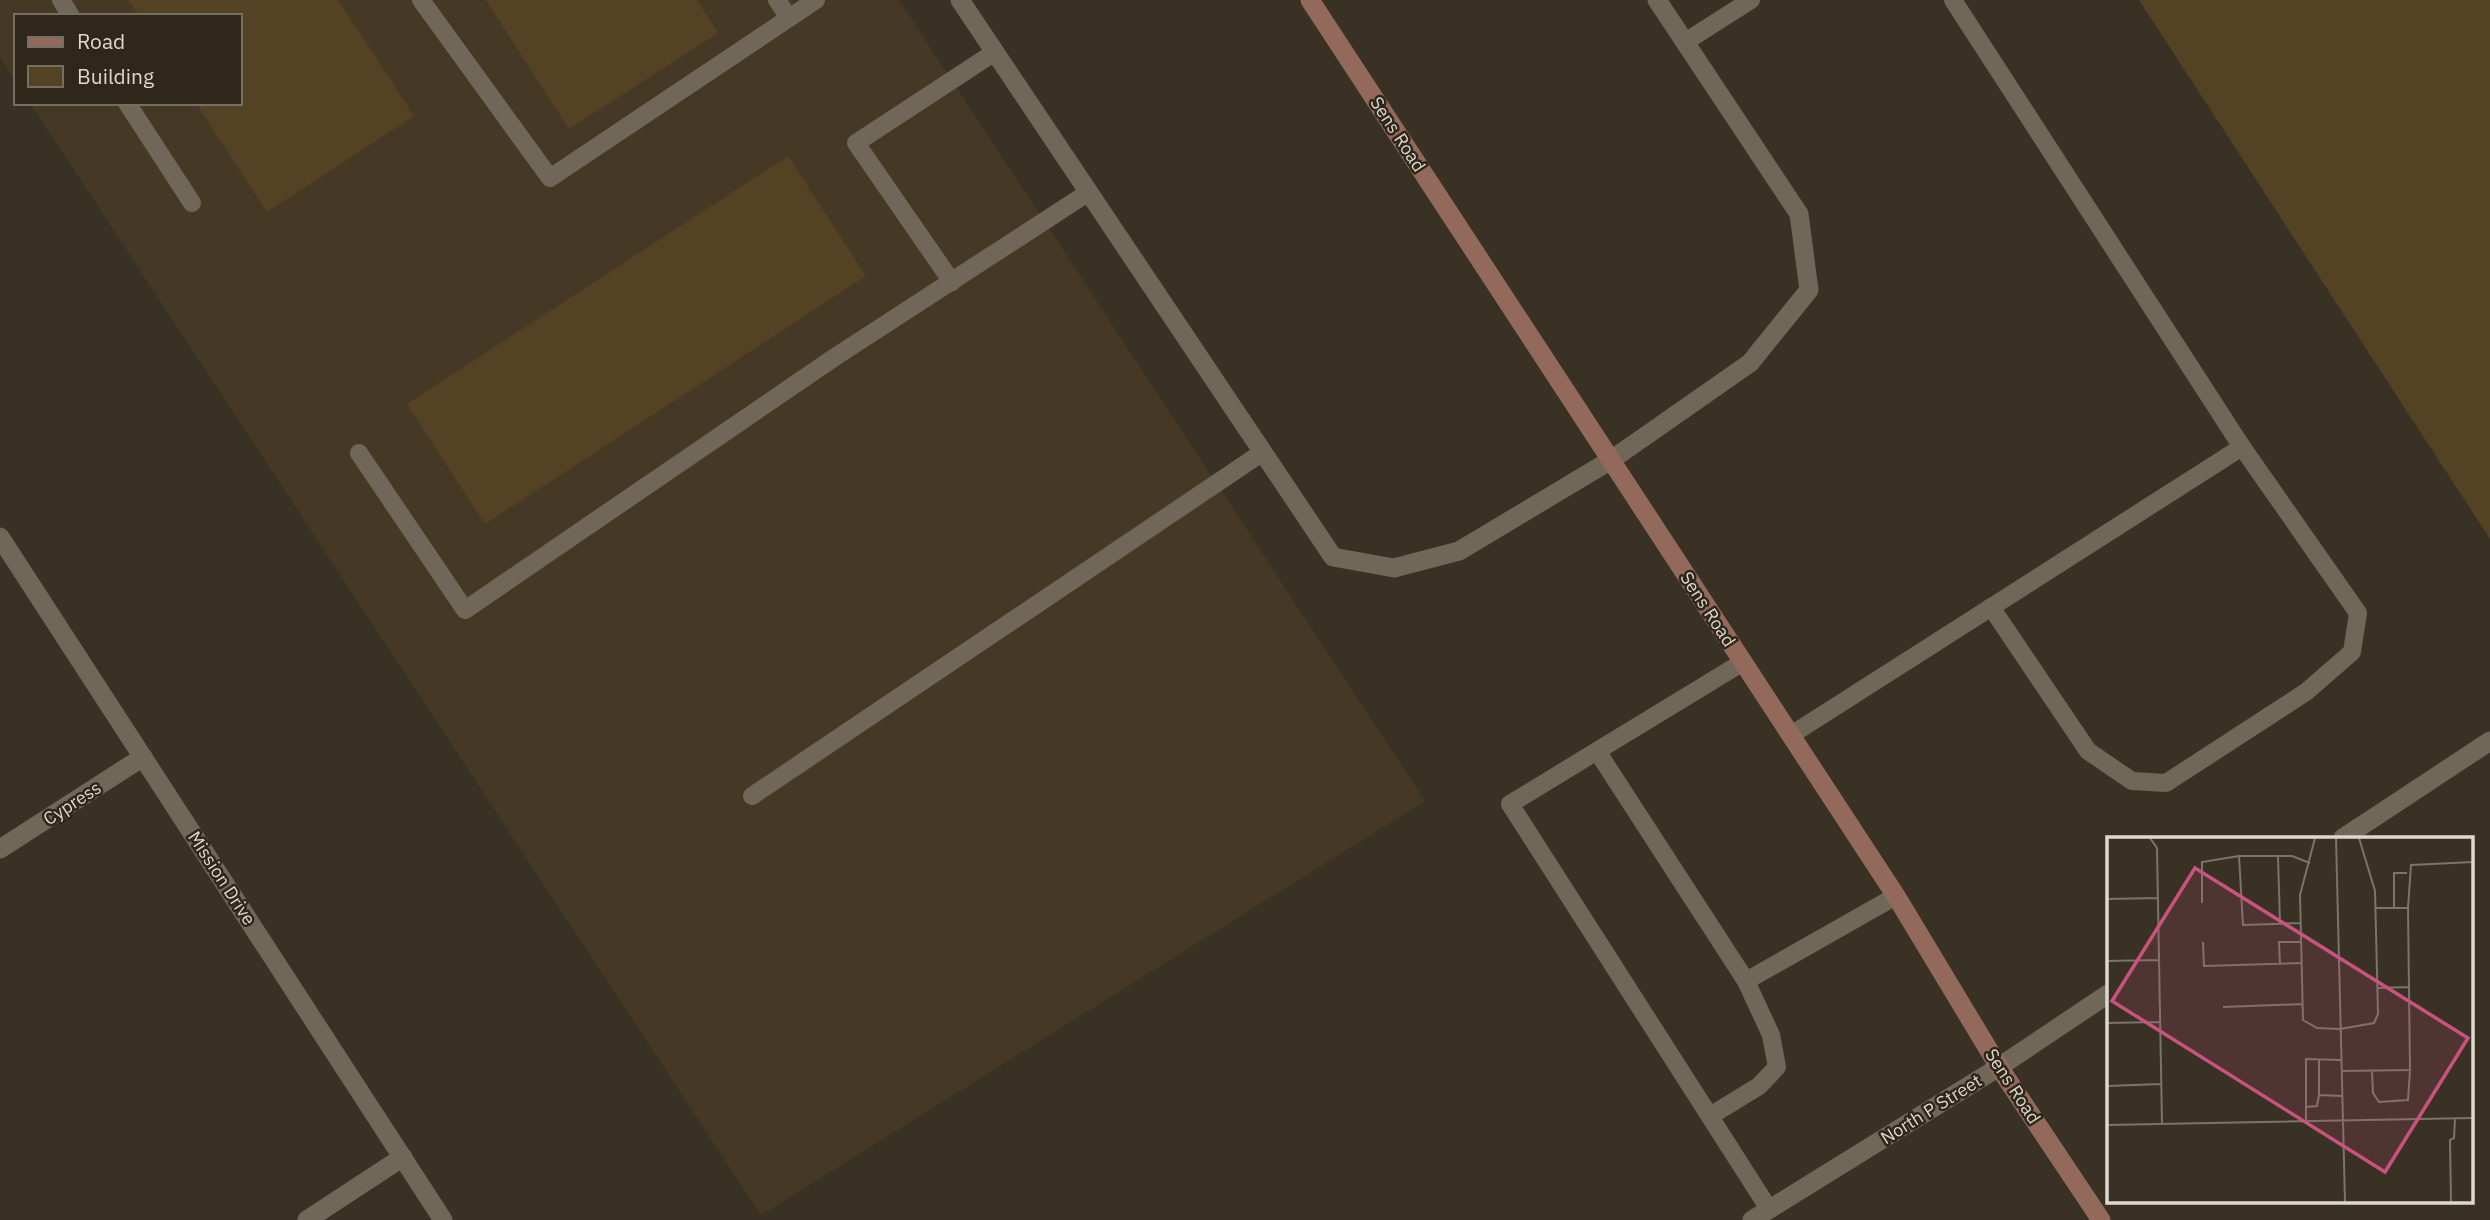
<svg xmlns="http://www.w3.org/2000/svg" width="2490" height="1220" viewBox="0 0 2490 1220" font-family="'IBM Plex Sans',sans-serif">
	<rect width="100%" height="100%" fill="#393124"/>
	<polygon fill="#453926" points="0,0 899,0 1425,801 761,1215 30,103 240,103 240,16 16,16 16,82 0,58"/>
	<g fill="#544225">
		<polygon points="128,0 338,0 414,116 267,212 196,103 240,103 240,16 139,16"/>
		<polygon points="486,0 697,0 718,33 569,129"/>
		<polygon points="2139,0 2490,0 2490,539"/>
		<polygon points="788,156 866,276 485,524 407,404"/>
	</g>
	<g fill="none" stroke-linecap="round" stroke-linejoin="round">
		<g stroke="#706759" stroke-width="18">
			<polyline points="61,0 71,16"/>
			<polyline points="421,0 550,178 816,0"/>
			<polyline points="777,0 789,18"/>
			<polyline points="1685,42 1751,0"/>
			<polyline points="127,103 192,203"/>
			<polyline points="952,282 856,143 995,52"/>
			<polyline points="359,453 465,610 835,357 1089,192"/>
			<polyline points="1991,607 2088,751 2132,781 2166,783 2306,692 2352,652 2358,613 2242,447"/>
			<polyline points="1743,662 1510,804 1769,1209"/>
			<polyline points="1791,735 2242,447 1953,0"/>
			<polyline points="1597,751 1746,981 1896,896"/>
			<polyline points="752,796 1263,452"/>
			<polyline points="1710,1116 1759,1086 1777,1067 1771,1035 1746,981"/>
		</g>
		<g stroke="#706759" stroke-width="19">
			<polyline points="960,0 1333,557 1394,568 1459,551 1611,460 1750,363 1809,290 1799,214 1657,0"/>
			<polyline points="0,537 443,1220"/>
			<polyline points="2343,838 2490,741"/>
			<polyline points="0,849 143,757"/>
			<polyline points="307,1220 403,1157"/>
			<polyline points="1752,1220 1999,1067 2108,994"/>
		</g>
		<polyline stroke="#93695c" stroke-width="19" points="1310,0 1896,896 1999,1067 2101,1220"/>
	</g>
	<g text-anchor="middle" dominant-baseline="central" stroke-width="5" stroke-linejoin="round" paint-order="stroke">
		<g font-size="18" fill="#ddd8d0" stroke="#2f271a">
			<text transform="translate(1398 134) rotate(57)">Sens Road</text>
			<text transform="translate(1708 609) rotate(57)">Sens Road</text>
			<text transform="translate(72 803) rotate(-33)">Cypress</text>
			<text transform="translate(222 878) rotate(57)">Mission Drive</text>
			<text transform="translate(2013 1086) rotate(57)">Sens Road</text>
			<text transform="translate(1931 1109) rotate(-32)">North P Street</text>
		</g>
	</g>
	<g transform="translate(2107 837)">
		<rect width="366" height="366" fill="#393124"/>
		<path fill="none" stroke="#7b7469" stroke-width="2" d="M 43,1 L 50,11 L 55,287M 208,1 L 193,58 L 196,183 L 210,191 L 233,192 L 267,186 L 271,177 L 268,54 L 252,1M 229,1 L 238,365M 171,19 L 173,87M 0,62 L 51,61M 95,66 L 95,25 L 132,19M 287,71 L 287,36 L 300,36M 301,71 L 304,28 L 366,25M 193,86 L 136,88 L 132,19 L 185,19 L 203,26M 96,105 L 97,129 L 194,126M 0,124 L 52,123M 173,127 L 172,105 L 194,105M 270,151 L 302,150M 116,170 L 196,167M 0,186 L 53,185M 212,222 L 212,258 L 235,259M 234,234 L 303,233 L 301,71 L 268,71M 265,234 L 266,256 L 272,265 L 301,263 L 303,233M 0,249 L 54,247M 199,270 L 210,269 L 212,258M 199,284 L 199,222 L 234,223M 0,288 L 366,281M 344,365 L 343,303 L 347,301 L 348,282"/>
		<path fill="#ca527e" fill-opacity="0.15" stroke="#ca527e" stroke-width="3.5" d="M 88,31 L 361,201 L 278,335 L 5,164 Z"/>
		<rect width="366" height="366" fill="none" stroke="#ddd8d0" stroke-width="3.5"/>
	</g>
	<rect x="14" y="14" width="228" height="91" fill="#2f271a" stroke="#756e63" stroke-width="2"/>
	<rect x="28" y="37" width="35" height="10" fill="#93695c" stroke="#756e63" stroke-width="2"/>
	<text x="77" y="49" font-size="21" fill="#ddd8d0">Road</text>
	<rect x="28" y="66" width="35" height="21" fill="#544225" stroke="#756e63" stroke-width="2"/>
	<text x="77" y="84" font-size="21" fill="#ddd8d0">Building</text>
</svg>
